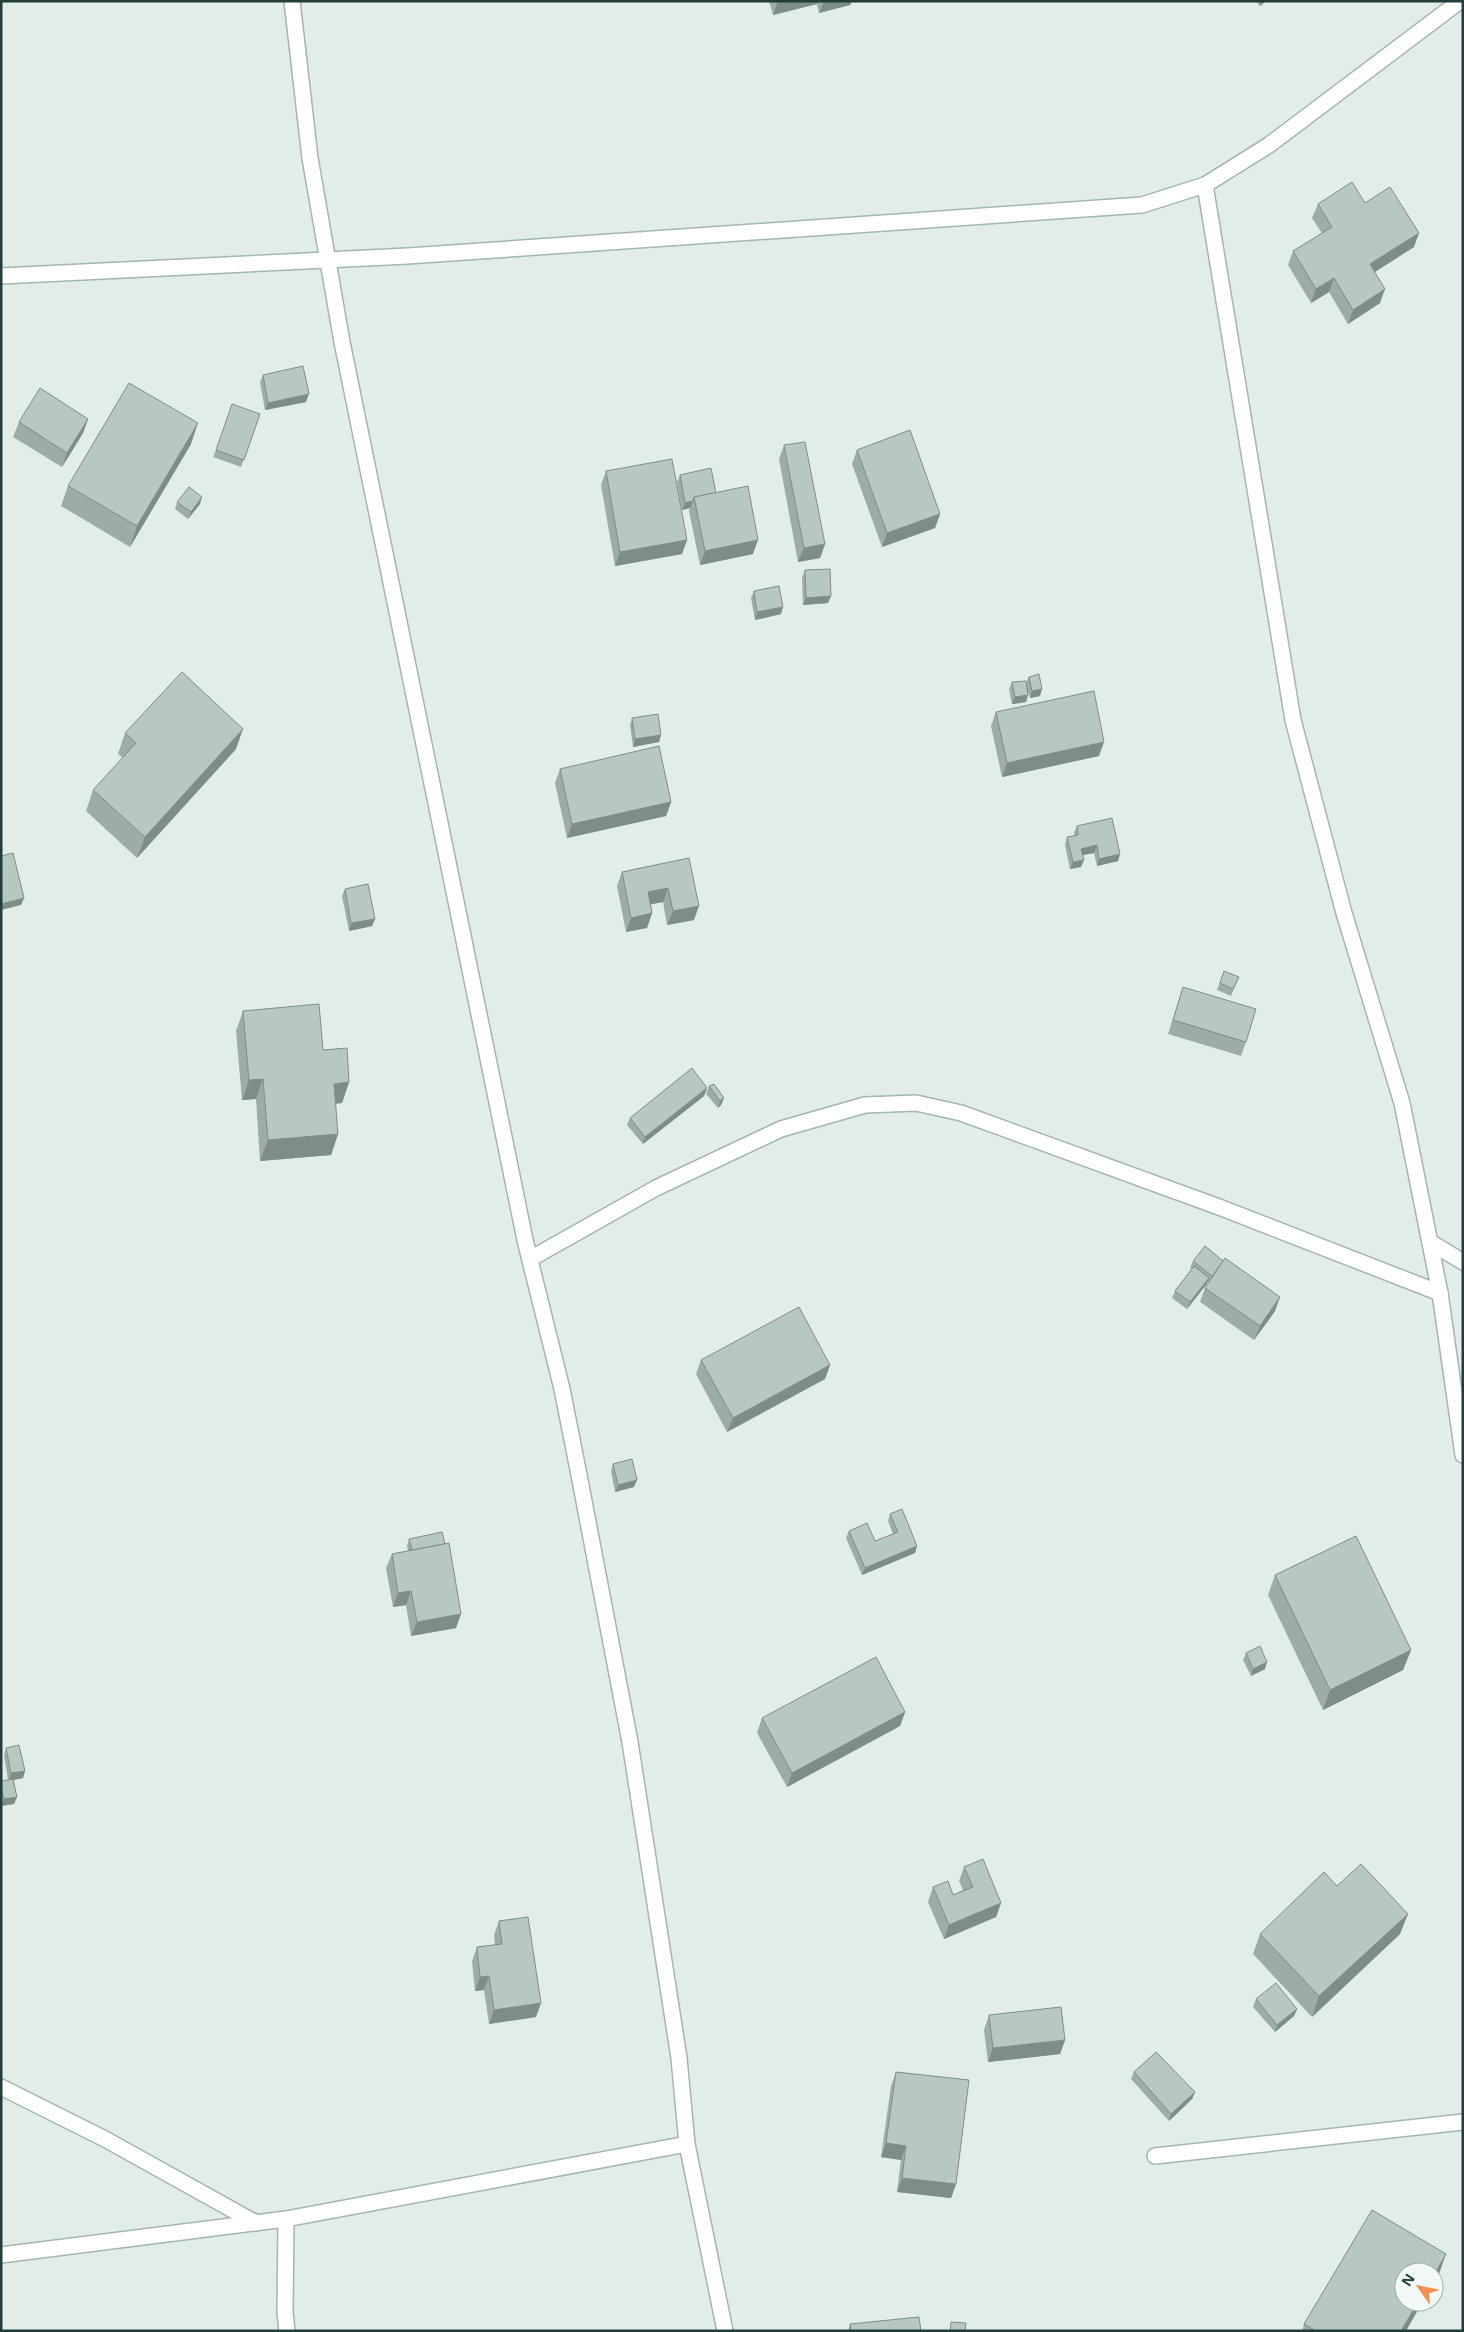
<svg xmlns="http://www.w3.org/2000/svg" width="1464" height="2332" viewBox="0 0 1464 2332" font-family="'Noto Sans',sans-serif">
	<rect width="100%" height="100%" fill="#e2ede9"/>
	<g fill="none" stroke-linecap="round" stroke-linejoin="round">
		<g stroke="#a4b5b1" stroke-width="18">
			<g id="street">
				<polyline points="292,1 310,158 342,342 525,1240 562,1389 579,1475 630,1742 679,2058 687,2144 725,2331"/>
				<polyline points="1205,185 1293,720 1344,913 1402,1103 1440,1293 1463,1455"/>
				<polyline points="1,276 408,256 1142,205 1205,185 1269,145 1460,1"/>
				<polyline points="1430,1242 1463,1262"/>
				<polyline points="530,1259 656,1188 781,1129 865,1105 916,1103 961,1113 1219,1207 1440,1293"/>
				<polyline points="1,2087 105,2139 256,2223"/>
				<polyline points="1155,2156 1463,2122"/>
				<polyline points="286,2219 285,2312 287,2331"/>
				<polyline points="1,2255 286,2219 687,2144"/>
			</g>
		</g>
		<use href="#street" stroke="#fff" stroke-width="15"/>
	</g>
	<g fill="#9daca7">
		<polygon points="769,1 852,1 850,5 819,13 817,4 773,15"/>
		<polygon points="1256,1 1266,1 1260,6"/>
		<polygon points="1318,204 1414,247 1375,272 1380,303 1348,324 1329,292 1311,303 1288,265 1293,251 1322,233 1312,218"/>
		<polygon points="263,375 306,402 265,410 260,382"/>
		<polygon points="260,414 241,467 213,457 216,450"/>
		<polygon points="88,419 83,433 62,467 13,437 19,422"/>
		<polygon points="191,444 130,547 61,506 68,486"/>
		<polygon points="784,445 825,544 820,558 798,562 779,459"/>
		<polygon points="857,450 940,514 935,528 882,547 852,464"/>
		<polygon points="606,471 687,540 682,554 615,566 601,485"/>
		<polygon points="680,475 716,493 753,554 700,565 689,511 690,508 682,510 677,482"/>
		<polygon points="177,502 200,504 188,519 175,509"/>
		<polygon points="805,570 828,603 803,605 802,578"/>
		<polygon points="754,591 781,614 755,620 751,598"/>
		<polygon points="1029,677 1040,696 1030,698 1028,692 1026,702 1012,704 1009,689 1012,682 1026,682"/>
		<polygon points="996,712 1099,756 1002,777 991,726"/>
		<polygon points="632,718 661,735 659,742 633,747 630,725"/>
		<polygon points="125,733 236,749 137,858 86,811 93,790 123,758 118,754"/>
		<polygon points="560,769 671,802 666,816 567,838 555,783"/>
		<polygon points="1077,826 1118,861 1097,866 1094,853 1082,855 1081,867 1070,869 1065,845 1067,837 1075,836 1074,833"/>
		<polygon points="689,858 694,920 667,925 663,902 651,904 652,913 647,928 626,932 617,886 622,872"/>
		<polygon points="345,889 375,919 372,926 349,931 342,896"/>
		<polygon points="1224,971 1239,977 1231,996 1217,990"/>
		<polygon points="1183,987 1246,1042 1241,1056 1168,1034"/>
		<polygon points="243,1011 323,1050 349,1082 342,1103 335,1104 338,1134 331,1155 260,1161 256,1099 242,1100 236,1031"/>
		<polygon points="709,1086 724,1098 721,1105 718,1108 706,1094"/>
		<polygon points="707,1088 704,1096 643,1144 627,1125 630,1118"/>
		<polygon points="1193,1261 1275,1311 1254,1340 1200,1302 1205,1288 1208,1283 1208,1282 1187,1309 1172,1298 1175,1291 1192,1269 1190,1268"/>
		<polygon points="701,1360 830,1365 825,1379 727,1432 696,1374"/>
		<polygon points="613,1464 634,1487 615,1492 611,1471"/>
		<polygon points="890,1514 917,1546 915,1553 862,1575 846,1538 849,1531 875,1541 893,1534 888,1521"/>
		<polygon points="409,1539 456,1628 411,1636 406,1605 393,1607 386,1568 392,1554 408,1551 407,1546"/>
		<polygon points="1275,1575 1411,1650 1403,1670 1323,1710 1268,1595"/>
		<polygon points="1246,1653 1265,1669 1251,1676 1243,1660"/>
		<polygon points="905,1712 900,1726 787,1787 757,1733 762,1718"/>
		<polygon points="6,1748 25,1771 23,1778 13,1780 17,1797 14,1804 1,1806 1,1781 8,1780 4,1755"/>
		<polygon points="964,1867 1001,1903 996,1917 944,1939 928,1902 933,1887 953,1895 963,1890 959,1881"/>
		<polygon points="499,1921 536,2017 489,2024 484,1990 475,1991 472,1961 477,1947 495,1945 494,1935"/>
		<polygon points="1260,1934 1400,1934 1312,2017 1253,1954"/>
		<polygon points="1256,1999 1297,2009 1294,2016 1275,2032 1253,2007"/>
		<polygon points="989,2015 1065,2040 1060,2054 988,2062 984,2030"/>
		<polygon points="896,2072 956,2184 951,2198 897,2192 901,2160 881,2157 891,2086"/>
		<polygon points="1134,2072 1195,2092 1192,2099 1169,2121 1131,2079"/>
		<polygon points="1439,2274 1406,2331 1302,2331 1304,2324"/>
		<polygon points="850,2324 921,2331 848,2331"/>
	</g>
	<g fill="#808c88">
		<polygon points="778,1 819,1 817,4 773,15"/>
		<polygon points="824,1 852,1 850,5 819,13"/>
		<polygon points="1261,1 1266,1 1260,6"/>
		<polygon points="1419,233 1414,247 1365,278 1370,264"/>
		<polygon points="1334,278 1329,292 1311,303 1316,289"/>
		<polygon points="1385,289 1380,303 1348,324 1353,310"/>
		<polygon points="309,394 306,402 265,410 268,403"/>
		<polygon points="88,419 83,433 62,467 67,453"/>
		<polygon points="198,423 191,444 130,547 137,526"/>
		<polygon points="202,497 200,504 188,519 191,512"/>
		<polygon points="693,501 690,508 682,510 685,503"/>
		<polygon points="940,514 935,528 882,547 887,533"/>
		<polygon points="687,540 682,554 615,566 620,552"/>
		<polygon points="758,540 753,554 700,565 705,551"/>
		<polygon points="825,544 820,558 798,562 804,548"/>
		<polygon points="831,596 828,603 803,605 806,598"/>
		<polygon points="783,607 781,614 755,620 757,612"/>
		<polygon points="1042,689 1040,696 1030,698 1032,691"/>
		<polygon points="1028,695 1026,702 1012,704 1015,697"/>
		<polygon points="243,729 236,749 137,858 145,837"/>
		<polygon points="661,735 659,742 633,747 635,739"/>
		<polygon points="1104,742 1099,756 1002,777 1007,763"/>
		<polygon points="671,802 666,816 567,838 572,824"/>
		<polygon points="1097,845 1094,853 1078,856 1081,849"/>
		<polygon points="1120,854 1118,861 1097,866 1099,859"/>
		<polygon points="1084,860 1081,867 1070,869 1073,862"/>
		<polygon points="668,888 663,902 643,906 648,892"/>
		<polygon points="24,898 21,905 1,910 1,904"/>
		<polygon points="699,906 694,920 667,925 673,911"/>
		<polygon points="652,913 647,928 626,932 631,918"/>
		<polygon points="375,919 372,926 349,931 351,923"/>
		<polygon points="263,1079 256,1099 242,1100 249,1080"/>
		<polygon points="349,1082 342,1103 326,1104 334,1084"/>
		<polygon points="707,1088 704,1096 643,1144 645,1137"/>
		<polygon points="724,1098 721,1105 718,1108 720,1101"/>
		<polygon points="338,1134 331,1155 260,1161 268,1140"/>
		<polygon points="1209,1278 1206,1285 1187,1309 1190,1302"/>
		<polygon points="1280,1297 1275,1311 1254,1340 1260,1326"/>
		<polygon points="830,1365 825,1379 727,1432 733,1418"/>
		<polygon points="637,1480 634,1487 615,1492 618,1485"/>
		<polygon points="917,1546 915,1553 862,1575 865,1568"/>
		<polygon points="411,1591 406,1605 393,1607 398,1593"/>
		<polygon points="461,1614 456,1628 411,1636 417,1622"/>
		<polygon points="1411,1650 1403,1670 1323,1710 1330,1690"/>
		<polygon points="1267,1662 1265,1669 1251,1676 1253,1669"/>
		<polygon points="905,1712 900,1726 787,1787 792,1773"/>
		<polygon points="25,1771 23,1778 9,1781 11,1773"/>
		<polygon points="17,1797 14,1804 1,1806 4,1799"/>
		<polygon points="1001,1903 996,1917 944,1939 949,1925"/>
		<polygon points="1408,1914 1400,1934 1312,2017 1319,1996"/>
		<polygon points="489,1976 484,1990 475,1991 480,1977"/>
		<polygon points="541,2003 536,2017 489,2024 494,2010"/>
		<polygon points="1297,2009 1294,2016 1275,2032 1277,2025"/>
		<polygon points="1065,2040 1060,2054 988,2062 993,2048"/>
		<polygon points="1195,2092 1192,2099 1169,2121 1171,2114"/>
		<polygon points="886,2143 906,2146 901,2160 881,2157"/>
		<polygon points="902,2178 956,2184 951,2198 897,2192"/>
		<polygon points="1446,2254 1439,2274 1434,2282 1434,2275"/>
		<polygon points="1418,2302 1422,2302 1406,2331 1401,2331"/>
	</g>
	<g fill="#b7c8c2" stroke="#808c88">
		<polygon points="1352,182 1365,203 1390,187 1419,233 1370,264 1385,289 1353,310 1334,278 1316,289 1293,251 1332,227 1318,204"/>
		<polygon points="303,366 309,394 268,403 263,375"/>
		<polygon points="129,383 198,423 137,526 68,486"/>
		<polygon points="40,388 88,419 67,453 19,422"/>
		<polygon points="232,404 260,414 244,460 216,450"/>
		<polygon points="910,430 940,514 887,533 857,450"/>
		<polygon points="805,442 825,544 804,548 784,445"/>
		<polygon points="672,459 687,540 620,552 606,471"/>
		<polygon points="711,468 716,493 694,497 693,501 685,503 680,475"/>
		<polygon points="748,486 758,540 705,551 694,497"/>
		<polygon points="189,487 202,497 191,512 177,502"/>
		<polygon points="830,569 831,596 806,598 805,570"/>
		<polygon points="779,586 783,607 757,612 754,591"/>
		<polygon points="182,672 243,729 145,837 93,790 136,743 125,733"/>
		<polygon points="1039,674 1042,689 1032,691 1029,677"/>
		<polygon points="1026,681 1028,695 1015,697 1012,682"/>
		<polygon points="1094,691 1104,742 1007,763 996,712"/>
		<polygon points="658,714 661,735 635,739 632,718"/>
		<polygon points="659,746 671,802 572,824 560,769"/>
		<polygon points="1112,818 1120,854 1099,859 1097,845 1081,849 1084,860 1073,862 1067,837 1078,835 1077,826"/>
		<polygon points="13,853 24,898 1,904 1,856"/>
		<polygon points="689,858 699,906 673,911 668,888 648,892 652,913 631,918 622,872"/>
		<polygon points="368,884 375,919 351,923 345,889"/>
		<polygon points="1224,971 1239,977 1233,989 1220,983"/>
		<polygon points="1183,987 1256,1009 1246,1042 1173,1020"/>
		<polygon points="319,1004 323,1050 347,1048 349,1082 334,1084 338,1134 268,1140 263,1079 249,1080 243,1011"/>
		<polygon points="692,1068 707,1088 645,1137 630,1118"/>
		<polygon points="714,1084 724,1098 720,1101 709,1086"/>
		<polygon points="1205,1246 1223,1261 1212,1276 1193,1261"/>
		<polygon points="1225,1258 1280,1297 1260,1326 1205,1288"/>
		<polygon points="1194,1266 1209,1278 1190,1302 1175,1291"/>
		<polygon points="799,1307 830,1365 733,1418 701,1360"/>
		<polygon points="632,1459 637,1480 618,1485 613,1464"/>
		<polygon points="902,1509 917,1546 865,1568 849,1531 867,1523 875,1541 898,1532 890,1514"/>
		<polygon points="442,1532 445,1544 412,1550 409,1539"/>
		<polygon points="1356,1536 1411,1650 1330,1690 1275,1575"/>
		<polygon points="449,1543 461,1614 417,1622 411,1591 398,1593 392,1554"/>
		<polygon points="1260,1646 1267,1662 1253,1669 1246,1653"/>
		<polygon points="876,1657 905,1712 792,1773 762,1718"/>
		<polygon points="19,1745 25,1771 11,1773 6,1748"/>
		<polygon points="13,1779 17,1797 4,1799 1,1787 1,1781"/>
		<polygon points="983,1859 1001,1903 949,1925 933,1887 948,1881 953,1895 973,1887 964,1867"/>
		<polygon points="1361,1864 1408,1914 1319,1996 1260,1934 1324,1872 1337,1886"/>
		<polygon points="528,1917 541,2003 494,2010 489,1976 480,1977 477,1947 502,1944 499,1921"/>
		<polygon points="1276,1983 1297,2009 1277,2025 1256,1999"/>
		<polygon points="1061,2007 1065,2040 993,2048 989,2015"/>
		<polygon points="1156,2052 1195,2092 1171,2114 1134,2072"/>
		<polygon points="896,2072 969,2080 956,2184 902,2178 906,2146 886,2143"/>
		<polygon points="1372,2210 1446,2254 1434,2275 1434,2272 1404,2272 1404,2302 1418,2302 1401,2331 1316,2331 1304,2324"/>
		<polygon points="919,2317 921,2331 851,2331 850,2324"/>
		<polygon points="951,2322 966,2323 965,2331 950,2331"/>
	</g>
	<rect width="1464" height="2332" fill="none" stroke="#213f3a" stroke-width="5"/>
	<g transform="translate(1419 2287) rotate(303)"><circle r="24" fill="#f2f9f6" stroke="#9eafab"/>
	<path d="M0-4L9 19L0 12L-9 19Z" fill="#f98e53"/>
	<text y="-8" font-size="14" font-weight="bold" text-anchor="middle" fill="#213f3a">N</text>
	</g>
</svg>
